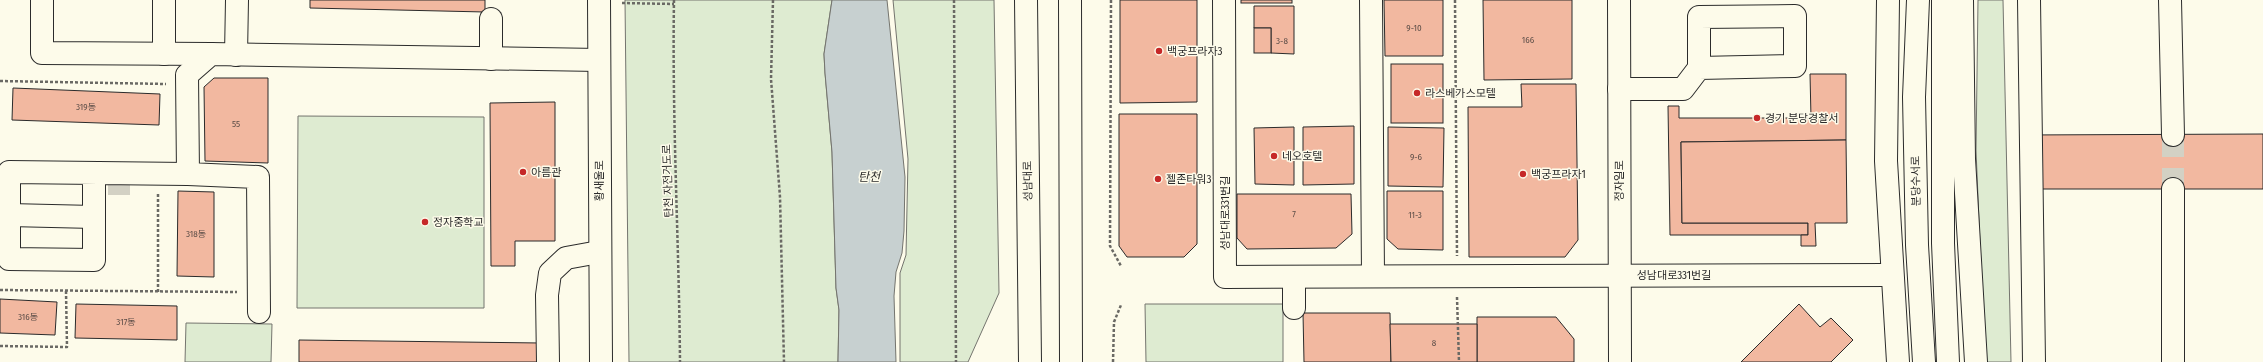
<svg xmlns="http://www.w3.org/2000/svg" width="2263" height="362" viewBox="0 0 2263 362" font-family="'Fira Sans Condensed','Noto Sans KR',sans-serif">
	<rect width="100%" height="100%" fill="#fdfbea"/>
	<g fill="#deebd1" stroke="#74746e">
		<polygon points="625,0 832,0 824,54 825,73 832,152 836,288 839,310 838,362 629,362"/>
		<polygon points="893,0 994,0 999,293 968,362 900,362 900,273 906,255 908,159"/>
		<polygon points="1978,0 2003,0 2011,362 1985,362 1976,150"/>
		<polygon points="298,116 484,117 484,308 297,308"/>
		<polygon points="1145,304 1283,304 1283,362 1146,362"/>
		<polygon points="186,323 272,324 271,362 185,362"/>
	</g>
	<polygon fill="#c7d0d0" stroke="#74746e" points="832,0 887,0 905,177 904,231 902,253 896,272 894,296 896,362 838,362 839,310 836,288 832,152 825,73 824,54"/>
	<g fill="#f2b8a0" stroke="#2b2b2b">
		<polygon points="310,0 485,0 485,12 310,8"/>
		<polygon points="1120,0 1197,0 1197,102 1120,103"/>
		<rect x="1241" y="0" width="51" height="3"/>
		<polygon points="1384,0 1443,0 1443,56 1385,56"/>
		<polygon points="1483,0 1572,0 1572,79 1484,80"/>
		<polygon points="1254,6 1294,6 1294,54 1271,53 1271,28 1254,28"/>
		<rect x="1254" y="28" width="17" height="25"/>
		<rect x="1391" y="64" width="52" height="59"/>
		<polygon points="1810,74 1846,74 1846,140 1681,142 1682,223 1808,223 1808,235 1670,235 1668,106 1679,106 1679,118 1811,118"/>
		<polygon points="214,78 268,78 268,163 205,161 204,87"/>
		<polygon points="1521,84 1576,84 1578,240 1565,257 1469,257 1468,107 1522,107"/>
		<polygon points="13,88 160,94 159,125 12,120"/>
		<polygon points="555,102 555,241 515,241 515,266 491,266 490,103"/>
		<polygon points="1119,114 1197,114 1197,244 1184,257 1127,257 1119,246"/>
		<polygon points="1354,126 1354,184 1303,185 1303,127"/>
		<polygon points="1294,127 1294,185 1255,184 1254,128"/>
		<polygon points="1388,127 1444,128 1443,187 1388,186"/>
		<polygon points="2263,134 2263,189 2022,189 2022,135"/>
		<polygon points="1846,140 1847,223 1815,223 1816,246 1801,246 1801,235 1808,235 1808,223 1682,223 1681,142"/>
		<polygon points="178,191 214,192 214,277 177,276"/>
		<polygon points="1387,191 1443,191 1443,250 1398,249 1387,239"/>
		<polygon points="1237,194 1351,194 1352,234 1336,248 1247,249 1237,238"/>
		<polygon points="0,299 57,302 55,335 0,333"/>
		<polygon points="76,304 177,306 177,340 75,338"/>
		<polygon points="1799,304 1820,327 1831,318 1853,340 1831,362 1741,362"/>
		<polygon points="1303,313 1390,313 1391,362 1304,362"/>
		<polygon points="1477,317 1556,317 1574,339 1574,362 1477,362"/>
		<polygon points="1390,324 1477,324 1477,362 1391,362"/>
		<polygon points="299,340 541,343 541,362 299,362"/>
	</g>
	<g fill="none" stroke-linecap="round" stroke-linejoin="round">
		<polyline stroke="#d3d1c4" stroke-width="22" stroke-dasharray="22 11" stroke-linecap="butt" points="119,173 119,195"/>
		<polyline stroke="#d3d1c4" stroke-width="22" stroke-dasharray="22 11" stroke-linecap="butt" points="2173,135 2173,189"/>
		<g stroke="#2b2b2b" stroke-width="24">
			<g id="minor">
				<polyline points="42,0 42,53 211,54"/>
				<polyline points="164,0 164,54"/>
				<polyline points="1224,0 1225,277 1891,275"/>
				<polyline points="1371,0 1373,276"/>
				<polyline points="1619,0 1620,362"/>
				<polyline points="491,19 491,59"/>
				<polyline points="236,55 237,0"/>
				<polyline points="1619,89 1683,89 1699,68 1699,17 1795,16 1795,66 1699,68"/>
				<polyline points="94,173 94,260 9,259 9,172 188,174"/>
				<polyline points="9,215 94,217"/>
				<polyline points="1294,277 1294,308"/>
				<polyline points="259,312 258,177 188,174 187,75 211,54 599,60"/>
				<polyline points="548,362 547,295 550,273 566,258 599,252"/>
			</g>
		</g>
		<g stroke="#2b2b2b" stroke-width="24">
			<g id="major">
				<polyline points="599,0 601,362"/>
				<polyline points="1026,0 1030,362"/>
				<polyline points="1070,0 1071,362"/>
				<polyline points="1888,0 1886,161 1898,362"/>
				<polyline points="1962,0 1964,159 1976,362"/>
			</g>
		</g>
		<g stroke="#2b2b2b" stroke-width="24">
			<g id="highway">
				<polyline points="1918,0 1914,97 1917,245 1924,362"/>
				<polyline points="1943,0 1943,243 1948,362"/>
				<polyline points="2029,0 2034,362"/>
				<polyline points="2170,0 2173,135"/>
				<polyline points="2173,189 2173,362"/>
			</g>
		</g>
		<g stroke="#6a6964" stroke-width="2.5" stroke-dasharray="3 2" stroke-linecap="butt">
			<path d="M 674,0 C 672,121 679,241 680,362"/>
			<polyline points="773,0 771,79 780,197 784,362"/>
			<polyline points="954,0 956,362"/>
			<polyline points="1111,0 1110,246 1121,266"/>
			<polyline points="1455,0 1457,256"/>
			<polyline points="622,3 674,4"/>
			<polyline points="0,81 166,84"/>
			<polyline points="158,194 158,292"/>
			<polyline points="0,290 237,292"/>
			<polyline points="1457,297 1459,362"/>
			<polyline points="0,346 67,347 66,291"/>
			<polyline points="1113,362 1114,322 1121,305"/>
		</g>
		<use href="#minor" stroke="#fdfbea" stroke-width="22"/>
		<use href="#major" stroke="#fdfbea" stroke-width="22"/>
		<use href="#highway" stroke="#fdfbea" stroke-width="22"/>
	</g>
	<g fill="#c62828" stroke="#fdfbea" stroke-width="1.5">
		<circle cx="1159" cy="51" r="4"/>
		<circle cx="1417" cy="93" r="4"/>
		<circle cx="1757" cy="118" r="4"/>
		<circle cx="1274" cy="156" r="4"/>
		<circle cx="523" cy="172" r="4"/>
		<circle cx="1523" cy="174" r="4"/>
		<circle cx="1158" cy="179" r="4"/>
		<circle cx="425" cy="222" r="4"/>
	</g>
	<g text-anchor="middle" dominant-baseline="central" stroke-width="3" stroke-linejoin="round" paint-order="stroke">
		<g font-size="9" fill="#5d4e48">
			<text x="1414" y="28">9-10</text>
			<text x="1528" y="40">166</text>
			<text x="1282" y="41">3-8</text>
			<text x="86" y="107">319동</text>
			<text x="236" y="124">55</text>
			<text x="1416" y="157">9-6</text>
			<text x="1294" y="214">7</text>
			<text x="1415" y="215">11-3</text>
			<text x="196" y="234">318동</text>
			<text x="28" y="317">316동</text>
			<text x="126" y="322">317동</text>
			<text x="1434" y="343">8</text>
		</g>
		<g font-size="11" fill="#2b2b2b" stroke="#fdfbea" text-anchor="start">
			<text x="1167" y="51">백궁프라자3</text>
			<text x="1425" y="93">라스베가스모텔</text>
			<text x="1765" y="118">경기 분당경찰서</text>
			<text x="1282" y="156">네오호텔</text>
			<text x="531" y="172">아름관</text>
			<text x="1531" y="174">백궁프라자1</text>
			<text x="1166" y="179">젤존타워3</text>
			<text x="433" y="222">정자중학교</text>
		</g>
		<g font-size="11" fill="#2b2b2b" stroke="#fdfbea">
			<text transform="translate(599 181) rotate(-90)">황새울로</text>
			<text transform="translate(668 181) rotate(-92)">탄천 자전거도로</text>
			<text transform="translate(1028 181) rotate(-91)">성남대로</text>
			<text transform="translate(1619 181) rotate(-90)">정자일로</text>
			<text transform="translate(1916 181) rotate(-91)">분당수서로</text>
			<text transform="translate(1225 213) rotate(-90)">성남대로331번길</text>
			<text x="1674" y="275">성남대로331번길</text>
		</g>
		<g font-size="12" font-style="italic" fill="#2b2b2b" stroke="#fdfbea">
			<text x="869" y="177">탄천</text>
		</g>
	</g>
</svg>
